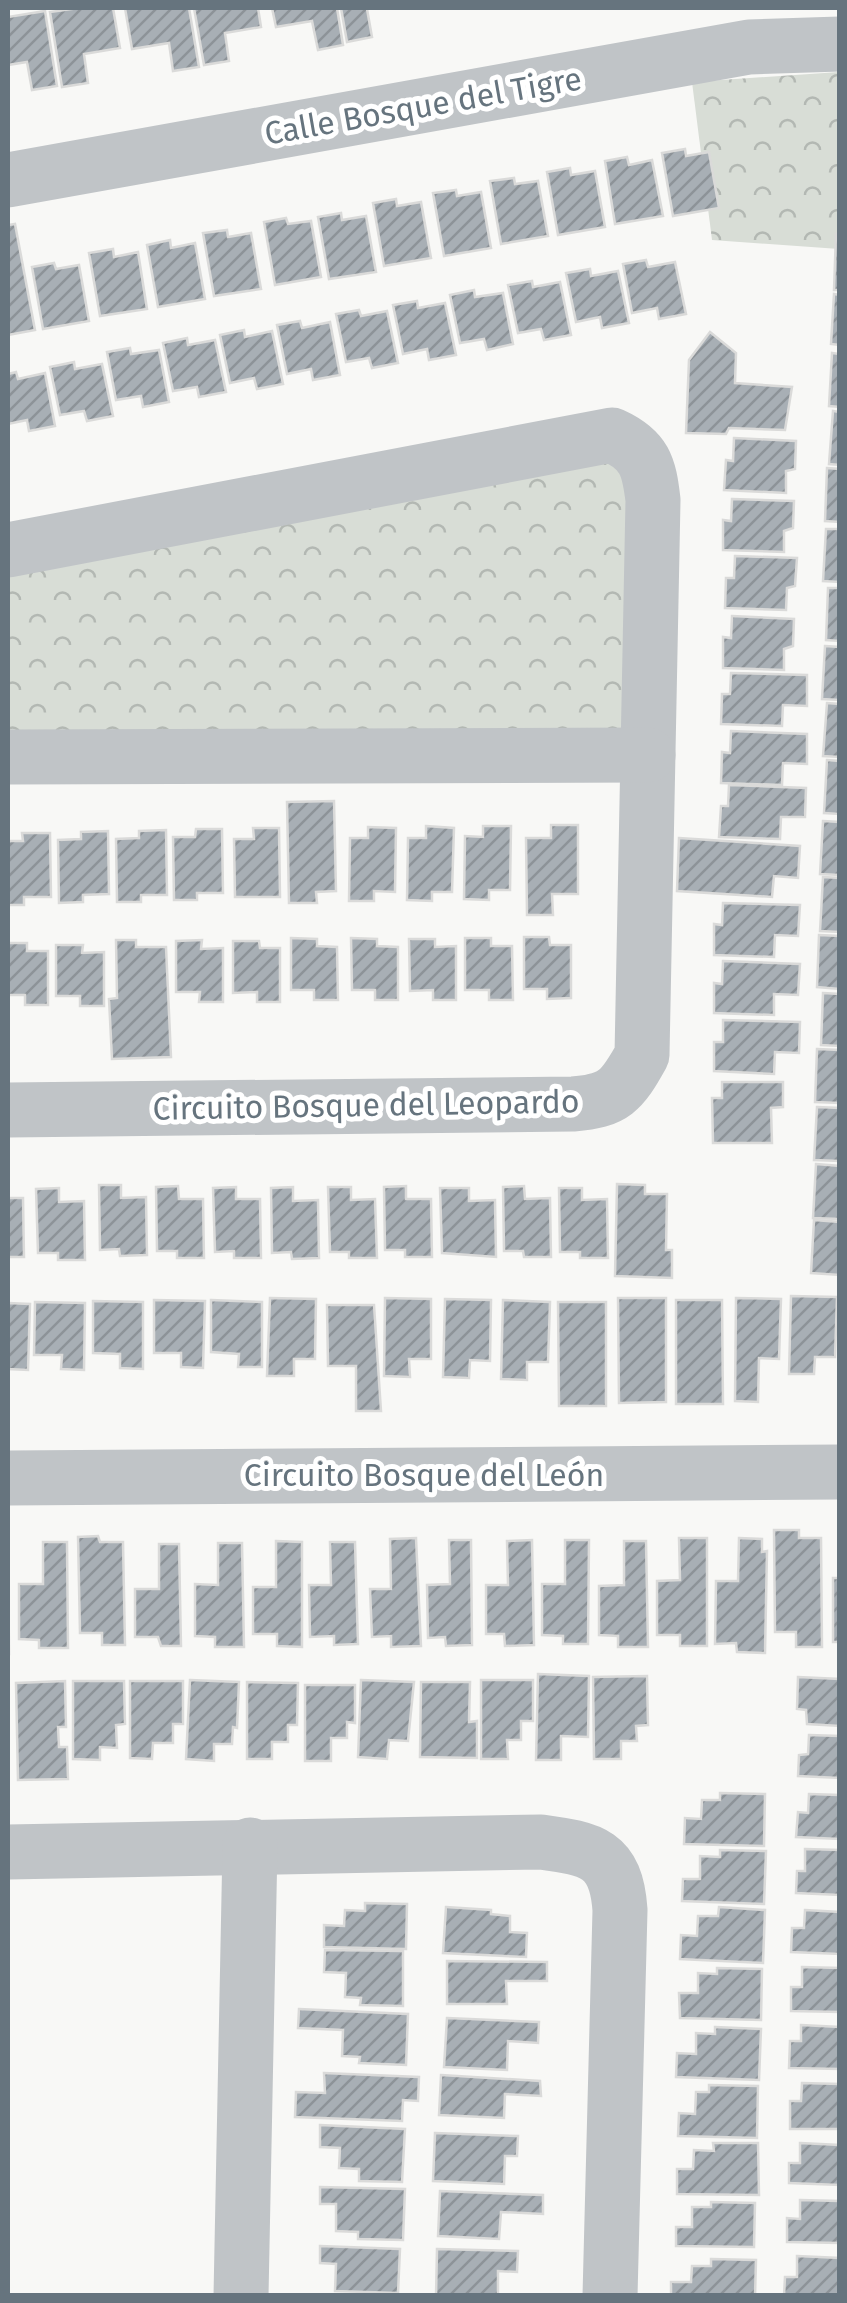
<svg xmlns="http://www.w3.org/2000/svg" width="847" height="2303" viewBox="0 0 847 2303" font-family="'Fira Sans',sans-serif">
	<defs>
		<pattern id="park-crowns" width="20" height="18" patternUnits="userSpaceOnUse" patternTransform="scale(2.5)"><rect width="20" height="18" fill="#d8ddd6"/><path d="M2 6a3 3 0 1 1 6 0M12 15a3 3 0 1 1 6 0" fill="none" stroke="#b3b8b3"/></pattern>
		<pattern id="building-hatch" width="6" height="6" patternUnits="userSpaceOnUse" patternTransform="scale(2.5)"><rect width="6" height="6" fill="#a8afb5"/><path d="M-1 1l2-2M0 6l6-6M5 7l2-2" fill="none" stroke="#8d9398"/></pattern>
	</defs>
	<rect width="100%" height="100%" fill="#f8f8f6"/>
	<g fill="url(#park-crowns)">
		<polygon points="839,72 839,249 712,240 692,82"/>
		<polygon points="625,451 642,742 8,743 8,562"/>
	</g>
	<g fill="url(#building-hatch)" stroke="#dadad9" stroke-width="2.5">
		<polygon points="79,8 113,8 120,48 84,54 88,83 62,87 50,12"/>
		<polygon points="125,8 189,8 199,67 173,71 169,43 132,49"/>
		<polygon points="194,8 258,8 261,27 225,33 229,61 204,65"/>
		<polygon points="272,8 337,8 343,45 318,50 312,21 276,27"/>
		<polygon points="341,8 377,8 367,9 372,37 347,42"/>
		<polygon points="45,11 57,86 32,90 27,62 8,65 8,17"/>
		<polygon points="685,149 686,156 709,152 719,208 673,216 662,153"/>
		<polygon points="627,157 629,165 652,160 663,216 615,224 605,161"/>
		<polygon points="570,168 571,175 595,171 605,227 558,235 547,172"/>
		<polygon points="514,178 515,184 538,181 548,236 501,244 490,181"/>
		<polygon points="456,190 457,196 481,192 491,248 444,256 433,193"/>
		<polygon points="396,199 397,206 421,202 431,258 384,266 373,203"/>
		<polygon points="341,213 342,220 366,216 376,272 329,279 318,217"/>
		<polygon points="286,218 288,224 311,221 321,277 275,285 264,222"/>
		<polygon points="15,224 35,330 8,335 8,225"/>
		<polygon points="227,230 228,237 251,233 261,289 214,296 203,233"/>
		<polygon points="836,234 840,234 840,290 834,290"/>
		<polygon points="170,240 171,248 195,243 205,299 158,307 147,245"/>
		<polygon points="113,249 114,257 138,252 147,309 100,316 89,253"/>
		<polygon points="646,260 648,267 675,262 686,314 659,319 657,308 632,313 623,264"/>
		<polygon points="54,263 56,269 79,265 89,321 43,329 32,267"/>
		<polygon points="590,269 591,276 618,271 629,323 602,328 600,317 576,322 566,273"/>
		<polygon points="532,281 533,287 560,282 571,335 544,340 541,329 518,333 508,285"/>
		<polygon points="474,290 475,297 503,293 513,344 487,350 484,339 460,343 450,295"/>
		<polygon points="834,294 840,295 840,345 831,344"/>
		<polygon points="417,301 418,308 445,303 456,355 429,360 427,349 403,354 393,305"/>
		<polygon points="359,310 361,316 387,311 398,363 372,368 369,358 346,362 336,314"/>
		<polygon points="300,321 302,328 330,322 340,375 313,380 311,369 287,374 277,325"/>
		<polygon points="244,330 245,337 272,331 283,384 257,389 254,378 230,383 220,335"/>
		<polygon points="710,332 736,353 735,383 792,387 785,430 729,428 726,434 686,433 689,360"/>
		<polygon points="187,338 188,345 215,340 226,392 199,397 197,387 173,391 163,343"/>
		<polygon points="130,348 131,354 159,350 169,402 143,407 141,396 116,400 107,352"/>
		<polygon points="832,353 840,354 840,407 829,406"/>
		<polygon points="74,362 75,369 102,364 113,416 87,421 84,411 60,415 50,367"/>
		<polygon points="16,372 18,379 45,373 55,426 29,431 27,420 8,424 8,374"/>
		<polygon points="833,411 840,412 840,465 829,464"/>
		<polygon points="734,438 796,441 795,469 786,471 786,493 724,490 726,460 733,461"/>
		<polygon points="827,468 840,469 840,522 825,521"/>
		<polygon points="732,499 794,501 793,528 784,531 784,552 723,550 723,520 731,521"/>
		<polygon points="826,529 840,529 840,582 823,581"/>
		<polygon points="735,556 797,558 795,586 787,588 786,610 725,608 726,578 734,578"/>
		<polygon points="828,588 840,588 840,641 826,640"/>
		<polygon points="732,616 794,619 793,646 784,649 784,670 723,668 723,637 731,638"/>
		<polygon points="825,646 840,647 840,700 822,699"/>
		<polygon points="731,673 807,675 807,706 783,705 782,726 721,724 722,694 730,694"/>
		<polygon points="827,703 840,704 840,757 823,756"/>
		<polygon points="731,731 807,734 807,764 783,763 782,785 721,783 722,752 730,753"/>
		<polygon points="827,760 840,761 840,814 824,813"/>
		<polygon points="729,785 806,788 805,817 781,817 780,839 719,837 721,806 728,806"/>
		<polygon points="334,801 336,891 316,892 317,903 289,903 287,802"/>
		<polygon points="823,821 840,822 840,875 820,874"/>
		<polygon points="551,825 578,825 578,894 552,894 553,915 527,915 526,838 551,838"/>
		<polygon points="426,826 454,828 452,892 432,892 432,901 407,900 408,838 426,838"/>
		<polygon points="483,826 511,826 510,890 489,890 489,900 464,899 465,836 483,837"/>
		<polygon points="368,827 396,828 395,892 374,891 374,901 349,901 350,838 368,838"/>
		<polygon points="253,828 279,828 280,897 235,897 234,839 254,839"/>
		<polygon points="196,829 222,829 223,893 197,893 197,900 174,900 173,837 195,837"/>
		<polygon points="166,830 167,895 141,895 141,902 117,902 116,839 139,838 139,831"/>
		<polygon points="108,831 109,894 83,895 83,902 59,903 58,840 81,839 81,832"/>
		<polygon points="22,833 50,833 51,897 24,897 24,905 8,905 8,841 23,841"/>
		<polygon points="679,838 800,846 798,878 774,876 772,897 677,891"/>
		<polygon points="823,877 840,878 840,932 820,931"/>
		<polygon points="723,903 800,905 798,936 775,935 774,957 714,955 714,924 722,925"/>
		<polygon points="819,935 840,936 840,989 817,987"/>
		<polygon points="524,937 549,937 550,945 571,945 571,998 547,999 547,989 524,989"/>
		<polygon points="291,938 317,939 317,946 337,947 338,1000 314,1000 314,990 291,990"/>
		<polygon points="351,938 377,939 377,946 398,947 398,1000 375,1000 375,990 352,990"/>
		<polygon points="465,938 491,938 491,946 512,946 513,1000 489,1000 489,990 465,990"/>
		<polygon points="409,939 435,939 435,947 456,946 456,1000 433,1000 433,990 410,991"/>
		<polygon points="116,940 136,940 136,947 166,947 171,1057 112,1059 109,999 117,998"/>
		<polygon points="202,940 201,949 223,948 223,1002 199,1002 200,992 176,992 176,941"/>
		<polygon points="233,941 259,941 260,948 280,948 280,1002 257,1002 257,992 233,993"/>
		<polygon points="8,943 27,943 27,951 48,951 48,1005 25,1005 25,995 8,995"/>
		<polygon points="56,945 83,945 82,953 104,952 104,1006 80,1006 80,996 56,996"/>
		<polygon points="723,961 800,964 798,995 774,994 774,1015 714,1013 714,983 722,984"/>
		<polygon points="823,993 840,994 840,1046 821,1045"/>
		<polygon points="723,1020 800,1022 799,1053 775,1052 774,1074 714,1071 714,1042 723,1042"/>
		<polygon points="817,1049 840,1050 840,1103 815,1102"/>
		<polygon points="722,1082 783,1082 783,1107 771,1108 772,1143 713,1143 712,1098 722,1098"/>
		<polygon points="817,1107 840,1108 840,1161 814,1160"/>
		<polygon points="816,1164 840,1166 840,1219 813,1218"/>
		<polygon points="617,1184 645,1185 645,1194 667,1194 666,1250 672,1250 672,1278 615,1276"/>
		<polygon points="99,1185 121,1185 121,1198 146,1197 147,1255 120,1256 119,1249 100,1250"/>
		<polygon points="178,1186 179,1199 203,1199 204,1258 177,1258 177,1251 157,1251 156,1187"/>
		<polygon points="406,1186 406,1199 431,1199 432,1257 405,1257 405,1250 385,1250 384,1187"/>
		<polygon points="524,1186 525,1199 550,1198 551,1257 524,1257 523,1251 504,1251 503,1187"/>
		<polygon points="236,1187 236,1199 260,1199 261,1258 234,1258 234,1251 215,1252 213,1188"/>
		<polygon points="293,1187 293,1201 318,1200 319,1258 292,1259 291,1252 272,1253 271,1188"/>
		<polygon points="328,1187 351,1187 351,1200 375,1199 377,1258 349,1258 349,1252 330,1252"/>
		<polygon points="59,1188 59,1202 84,1201 85,1260 58,1260 58,1253 38,1253 36,1189"/>
		<polygon points="440,1188 469,1188 469,1201 495,1200 496,1257 442,1253"/>
		<polygon points="559,1188 582,1188 582,1200 607,1199 608,1258 580,1258 580,1252 560,1252"/>
		<polygon points="8,1198 23,1198 24,1257 8,1257"/>
		<polygon points="814,1220 840,1222 840,1275 811,1273"/>
		<polygon points="791,1296 837,1297 835,1357 815,1357 814,1374 789,1374"/>
		<polygon points="270,1298 316,1299 315,1359 294,1359 294,1376 267,1376"/>
		<polygon points="385,1298 431,1299 431,1359 409,1359 410,1377 384,1376"/>
		<polygon points="618,1298 666,1298 666,1402 619,1403"/>
		<polygon points="736,1298 781,1299 779,1359 759,1358 758,1402 735,1401"/>
		<polygon points="445,1299 491,1300 490,1361 470,1360 469,1378 443,1377"/>
		<polygon points="154,1300 205,1301 203,1368 181,1367 181,1353 154,1353"/>
		<polygon points="211,1300 262,1302 262,1367 238,1367 239,1354 211,1352"/>
		<polygon points="503,1300 550,1302 548,1362 527,1362 527,1380 501,1379"/>
		<polygon points="676,1300 722,1300 723,1404 676,1404"/>
		<polygon points="93,1301 143,1302 143,1369 120,1368 120,1354 93,1353"/>
		<polygon points="35,1302 85,1303 84,1370 61,1369 62,1355 34,1355"/>
		<polygon points="558,1302 606,1302 606,1406 559,1406"/>
		<polygon points="8,1303 30,1304 28,1370 8,1369"/>
		<polygon points="327,1305 374,1305 381,1411 356,1411 356,1366 328,1366"/>
		<polygon points="774,1530 799,1530 799,1538 821,1538 822,1647 796,1647 796,1632 775,1632"/>
		<polygon points="98,1536 100,1542 123,1542 125,1645 102,1645 102,1633 80,1633 78,1537"/>
		<polygon points="416,1538 421,1646 391,1647 391,1636 372,1637 370,1589 391,1589 390,1539"/>
		<polygon points="679,1538 707,1538 707,1646 680,1646 680,1635 657,1635 657,1581 680,1580"/>
		<polygon points="739,1538 762,1539 762,1552 767,1551 765,1653 737,1652 736,1643 715,1644 716,1581 738,1581"/>
		<polygon points="449,1540 471,1540 472,1645 446,1646 445,1637 428,1638 427,1585 450,1584"/>
		<polygon points="532,1540 534,1645 505,1646 504,1634 486,1634 486,1585 508,1585 507,1541"/>
		<polygon points="565,1540 589,1540 588,1644 563,1644 563,1636 542,1635 542,1584 565,1584"/>
		<polygon points="276,1541 302,1542 302,1647 277,1646 277,1634 253,1634 253,1587 276,1587"/>
		<polygon points="624,1541 646,1541 648,1647 618,1647 618,1636 599,1635 599,1586 624,1585"/>
		<polygon points="8,1542 9,1654 8,1654"/>
		<polygon points="43,1542 67,1542 68,1648 39,1648 39,1640 19,1639 19,1584 43,1584"/>
		<polygon points="330,1542 355,1542 358,1644 334,1645 334,1636 310,1637 309,1585 331,1585"/>
		<polygon points="218,1543 242,1543 244,1647 215,1647 215,1637 195,1636 195,1584 218,1585"/>
		<polygon points="159,1544 179,1544 181,1646 161,1646 158,1637 135,1637 135,1589 159,1589"/>
		<rect x="833" y="1578" width="7" height="64"/>
		<polygon points="538,1674 589,1676 588,1737 561,1736 561,1760 536,1760"/>
		<polygon points="647,1676 648,1725 636,1726 637,1741 621,1741 621,1759 594,1759 593,1677"/>
		<polygon points="798,1677 840,1679 840,1726 807,1724 806,1710 797,1709"/>
		<polygon points="190,1680 239,1682 237,1728 233,1727 232,1744 214,1744 214,1761 186,1759"/>
		<polygon points="361,1680 414,1682 408,1741 389,1740 387,1759 358,1757"/>
		<polygon points="481,1680 533,1680 533,1721 521,1721 521,1740 507,1740 508,1759 481,1759"/>
		<polygon points="65,1681 66,1727 58,1727 59,1747 67,1747 68,1779 18,1780 16,1683"/>
		<polygon points="73,1681 124,1681 125,1724 116,1725 117,1748 100,1747 100,1760 73,1759"/>
		<polygon points="130,1681 183,1681 183,1724 173,1724 173,1743 153,1743 152,1759 130,1758"/>
		<polygon points="247,1682 298,1683 297,1725 288,1725 288,1742 272,1742 272,1759 247,1759"/>
		<polygon points="421,1682 470,1682 469,1722 477,1721 477,1758 420,1757"/>
		<polygon points="305,1685 355,1685 355,1723 347,1722 347,1738 331,1738 331,1761 305,1761"/>
		<polygon points="809,1735 840,1736 840,1778 798,1776 799,1755 808,1754"/>
		<polygon points="720,1793 765,1794 764,1846 684,1844 685,1818 701,1819 702,1800 720,1800"/>
		<polygon points="809,1794 840,1795 840,1839 796,1837 798,1812 808,1813"/>
		<polygon points="805,1849 840,1850 840,1895 796,1893 797,1871 805,1871"/>
		<polygon points="720,1850 766,1851 764,1904 682,1901 683,1879 700,1879 700,1856 720,1857"/>
		<polygon points="365,1903 407,1904 406,1949 324,1947 324,1925 344,1926 345,1910 365,1911"/>
		<polygon points="446,1907 491,1910 491,1914 510,1916 510,1932 527,1933 526,1957 443,1953"/>
		<polygon points="719,1907 765,1910 763,1963 680,1959 681,1935 697,1936 698,1916 718,1916"/>
		<polygon points="805,1910 840,1912 840,1954 791,1952 792,1928 804,1928"/>
		<polygon points="325,1950 403,1951 403,2006 360,2005 361,1998 345,1997 346,1973 324,1972"/>
		<polygon points="447,1961 547,1962 547,1981 506,1981 507,2004 447,2004"/>
		<polygon points="802,1967 840,1968 840,2012 791,2011 791,1987 802,1987"/>
		<polygon points="717,1968 762,1969 761,2020 680,2018 679,1993 698,1993 698,1973 717,1974"/>
		<polygon points="299,2009 408,2014 406,2065 359,2063 360,2057 342,2056 343,2030 298,2028"/>
		<polygon points="447,2018 539,2022 538,2043 508,2041 507,2070 444,2067"/>
		<polygon points="801,2025 840,2027 840,2069 789,2068 790,2041 801,2041"/>
		<polygon points="715,2027 761,2029 759,2080 676,2077 677,2053 696,2054 696,2033 715,2034"/>
		<polygon points="324,2073 419,2077 418,2101 403,2100 402,2121 295,2117 296,2092 325,2093"/>
		<polygon points="441,2075 540,2081 541,2096 505,2094 504,2118 439,2115"/>
		<polygon points="802,2083 840,2084 840,2129 790,2129 790,2101 801,2101"/>
		<polygon points="709,2085 758,2086 757,2138 678,2136 679,2113 695,2114 696,2092 709,2092"/>
		<polygon points="320,2125 405,2129 402,2182 359,2181 359,2169 339,2168 340,2148 320,2147"/>
		<polygon points="435,2133 518,2136 517,2156 505,2156 504,2184 433,2181"/>
		<polygon points="713,2143 758,2143 759,2195 677,2194 677,2169 693,2169 694,2150 714,2151"/>
		<polygon points="800,2143 840,2145 840,2185 789,2183 789,2163 800,2163"/>
		<polygon points="320,2187 405,2189 403,2240 358,2239 358,2232 336,2231 336,2204 320,2204"/>
		<polygon points="440,2191 543,2195 543,2214 501,2212 499,2239 438,2236"/>
		<polygon points="800,2200 840,2201 840,2243 787,2242 787,2218 800,2219"/>
		<polygon points="711,2202 755,2203 754,2247 676,2246 676,2227 692,2227 692,2207 711,2207"/>
		<polygon points="320,2246 400,2249 398,2293 335,2291 336,2264 320,2263"/>
		<polygon points="437,2249 518,2251 517,2272 498,2271 498,2296 436,2296"/>
		<polygon points="797,2256 840,2258 840,2296 784,2296 785,2277 797,2277"/>
		<polygon points="711,2259 756,2260 755,2296 671,2296 671,2282 691,2282 692,2266 711,2266"/>
	</g>
	<g fill="none" stroke-linecap="round" stroke-linejoin="round">
		<g stroke="#c0c4c7" stroke-width="55">
			<polyline points="8,180 749,47 840,44"/>
			<path d="M 8,550 L 612,435 C 645,450 649,466 653,500 L 642,1055 C 622,1091 614,1101 573,1104 L 8,1110"/>
			<polyline points="8,757 648,755"/>
			<polyline points="8,1478 840,1472"/>
			<path d="M 8,1852 L 541,1842 C 592,1849 616,1853 620,1910 L 610,2296"/>
			<polyline points="241,2296 250,1845"/>
		</g>
	</g>
	<g text-anchor="middle" dominant-baseline="central" stroke-width="10" stroke-linejoin="round" paint-order="stroke">
		<g font-size="32" fill="#66747e" stroke="#fff">
			<text transform="translate(423 106) rotate(-10)">Calle Bosque del Tigre</text>
			<text transform="translate(366 1105) rotate(-1)">Circuito Bosque del Leopardo</text>
			<text x="424" y="1475">Circuito Bosque del León</text>
		</g>
	</g>
	<rect width="847" height="2303" fill="none" stroke="#66747e" stroke-width="20"/>
</svg>
